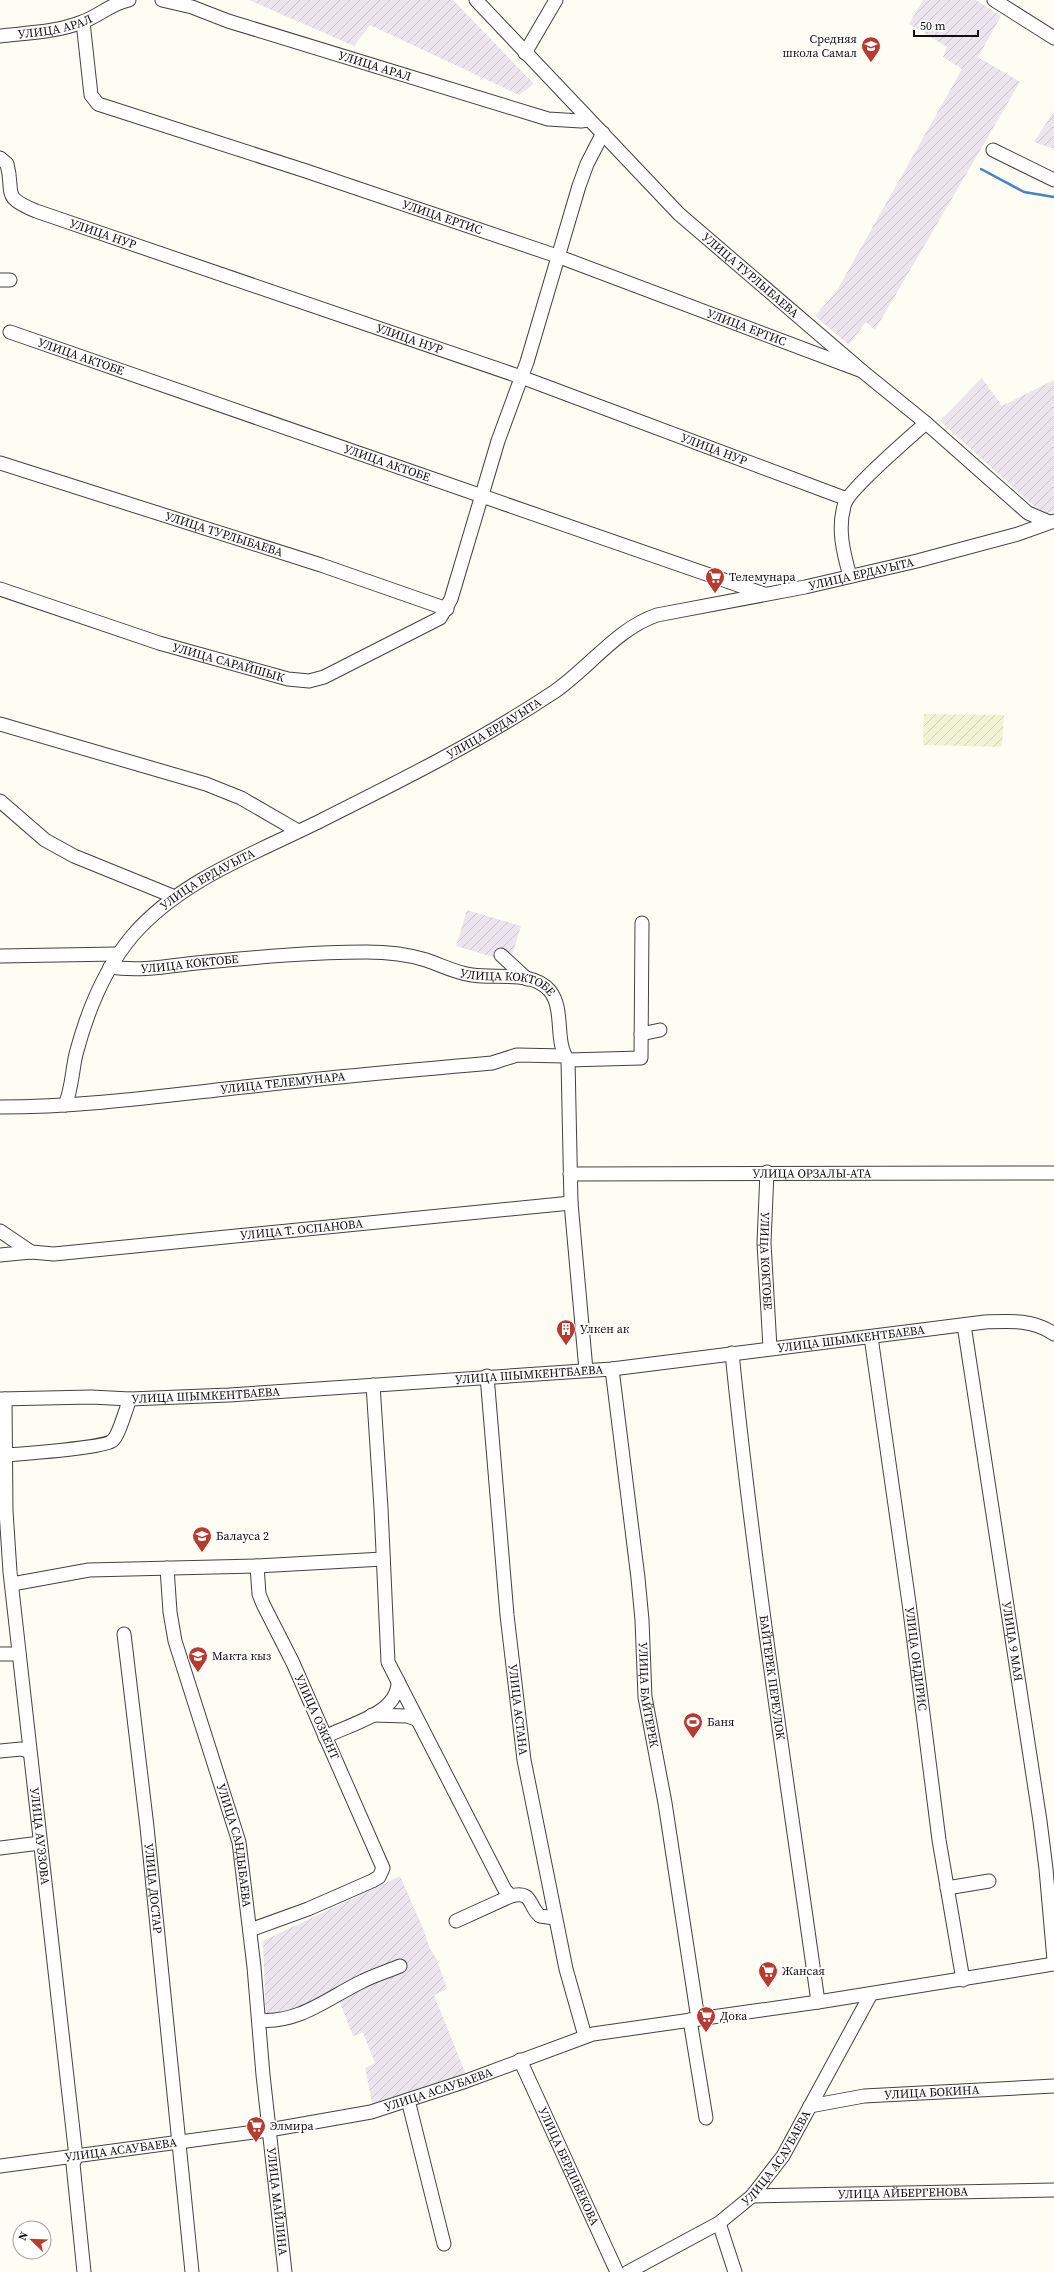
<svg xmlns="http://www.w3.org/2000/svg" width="1054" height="2272" viewBox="0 0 1054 2272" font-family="'Source Serif 4',serif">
	<defs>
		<pattern id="industrial-furrows" width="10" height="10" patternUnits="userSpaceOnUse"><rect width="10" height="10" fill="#ede5ed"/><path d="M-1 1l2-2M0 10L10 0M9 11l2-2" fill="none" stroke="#cac3ca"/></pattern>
		<pattern id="farmland-furrows" width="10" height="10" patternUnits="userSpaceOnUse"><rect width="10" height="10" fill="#f2f3d4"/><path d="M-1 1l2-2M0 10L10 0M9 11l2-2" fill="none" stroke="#cecfb5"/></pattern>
	</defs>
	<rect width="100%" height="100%" fill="#fefdf3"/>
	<g fill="url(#industrial-furrows)">
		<polygon points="249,0 453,0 534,84 519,95 370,25 354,46"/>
		<polygon points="923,0 976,0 1001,16 978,57 1020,82 875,330 866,322 849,345 815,316 836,292 962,69 943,57 947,47 909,24"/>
		<polygon points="1054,111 1054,149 1034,142"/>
		<polygon points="982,378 1002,406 1054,380 1054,511 1044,515 940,421"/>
		<polygon points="467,910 521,926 510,962 456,946"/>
		<polygon points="400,1876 425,1933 429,1947 437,1960 447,1989 434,1995 467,2077 373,2107 365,2068 375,2063 363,2033 353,2036 337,1995 266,2026 263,1941"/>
	</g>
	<polygon fill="url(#farmland-furrows)" points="924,714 1004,715 1002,747 923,745"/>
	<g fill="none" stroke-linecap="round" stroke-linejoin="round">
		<polyline stroke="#4682c5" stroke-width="2.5" points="981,169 1024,192 1054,197"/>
		<g stroke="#424242" stroke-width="15">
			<g id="minor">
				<path id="s1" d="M 162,0 L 192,7 L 228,21 L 548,119 L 581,121 L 589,120"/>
				<path id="s2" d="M 476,0 L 679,214 L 862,371 L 926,423 L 1028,513 L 1049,522"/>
				<polyline points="994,0 1054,38"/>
				<path id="s3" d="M 83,22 L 91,95 L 98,104 L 306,171 L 557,256 L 862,371"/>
				<path id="s4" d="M 0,36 C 27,33 57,32 82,22 C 99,16 110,4 129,0"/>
				<polyline points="525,53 556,0"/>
				<polyline points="993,150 1054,180"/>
				<path id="s5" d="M 0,158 L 7,164 C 15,194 0,196 36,211 L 521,377 L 847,499"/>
				<polyline points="0,280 10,280"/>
				<path id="s6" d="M 10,332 L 764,594"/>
				<path id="s7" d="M 0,463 L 321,565 L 447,609"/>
				<path d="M 850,576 C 843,552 837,527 845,503 C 851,488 910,437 926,423"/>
				<path id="s8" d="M 0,589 L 159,643 L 288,679 L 309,681 L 324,677 L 440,618 L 451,599 L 498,441 L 527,362 L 579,186 L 587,164 L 603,133"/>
				<polyline points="0,724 206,784 241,798 298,831"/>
				<polyline points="0,801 45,840 74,856 175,897"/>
				<polyline points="501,955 527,979"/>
				<polyline points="0,956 117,954"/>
				<path id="s9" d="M 110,967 C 142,972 174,965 206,962 C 259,957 313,952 366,952 C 386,952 407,954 426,960 C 441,965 456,973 472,975 C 496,979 533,970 550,991 C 565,1010 554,1042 568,1060 L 571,1203 L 586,1370"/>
				<polyline points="641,1034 660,1030"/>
				<polyline points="568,1060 641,1058 642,923"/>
				<path id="s10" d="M 65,1105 C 72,1089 72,1071 76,1054 C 87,1012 105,968 133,935 C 180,881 251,855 314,824 C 396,783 477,743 554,692 C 589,668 616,629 657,615 L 805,587 L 917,561 L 1018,534 L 1054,521"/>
				<path id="s11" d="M 0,1107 C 85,1107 169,1095 253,1086 C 333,1077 412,1070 492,1063 L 517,1055 L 565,1056"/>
				<path id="s12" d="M 767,1172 L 764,1243 L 770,1348"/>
				<path id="s13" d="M 570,1174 L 1054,1173"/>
				<polyline points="0,1231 31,1252"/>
				<path id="s14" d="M 0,1255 L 31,1252 L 54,1254 L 571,1203"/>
				<path id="s15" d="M 964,1325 L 1040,1821 L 1046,1869 L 1054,1960"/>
				<path id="s16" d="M 871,1337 L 909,1603 L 939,1840 L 963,1980"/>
				<path id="s17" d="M 732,1353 C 754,1570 788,1786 818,2002"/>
				<path id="s18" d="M 612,1369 L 638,1578 L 642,1620 L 645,1697 L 665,1803 L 698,2019"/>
				<path id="s19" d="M 487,1376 L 507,1615 L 524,1760 L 566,1969 L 585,2036"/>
				<polyline points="373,1385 381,1508 388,1662 505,1890 511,1896"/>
				<path id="s20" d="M 0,1399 L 91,1397 L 130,1399 L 229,1395 L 612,1369 L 985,1322 C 1008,1321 1034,1319 1054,1334"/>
				<path id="s21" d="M 5,1399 L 6,1511 L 10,1572 L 76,2157 L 73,2164 L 84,2272"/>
				<path d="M 5,1455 C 19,1454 105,1448 112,1441 C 119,1436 126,1408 130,1399"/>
				<path id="s22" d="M 167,1568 L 170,1612 L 175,1641 L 239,1842 L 254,1967 L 263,2075 L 285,2272"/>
				<polyline points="12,1584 89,1570 257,1566 383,1559"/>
				<path id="s23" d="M 124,1634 L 147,1827 L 192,2272"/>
				<polyline points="0,1654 19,1654"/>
				<polyline points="372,1715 407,1716 416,1719"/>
				<path d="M 325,1737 C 349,1724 399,1714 398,1681"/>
				<polyline points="0,1751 21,1749 28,1751"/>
				<polyline points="0,1848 40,1843"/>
				<polyline points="947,1888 989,1881"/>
				<path d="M 456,1921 L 511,1896 C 533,1890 528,1906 540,1916 L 555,1918"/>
				<polyline points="250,1930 308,1909 372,1881 379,1877 383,1868 293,1663 263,1604 259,1594 257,1566"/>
				<path d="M 259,2020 C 299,2024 329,1997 363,1981 C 375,1975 388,1971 400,1966"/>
				<polyline points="690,2020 706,2118"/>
				<path id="s24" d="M 520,2060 L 617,2272"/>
				<polyline points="408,2100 444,2244"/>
				<path id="s25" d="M 810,2106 L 864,2096 L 1054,2086"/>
				<path id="s26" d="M 0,2166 L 269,2130 L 371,2112 L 466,2081 L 593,2034 L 818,2002 L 1054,1964"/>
				<path id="s27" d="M 752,2196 L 1054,2190"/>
				<polyline points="719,2223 735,2272"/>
				<path id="s28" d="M 628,2272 L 719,2223 L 752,2196 L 783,2156 L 871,1994"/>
			</g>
		</g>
		<use href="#minor" stroke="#fff" stroke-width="13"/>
	</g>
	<defs>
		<g id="school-pin" transform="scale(1)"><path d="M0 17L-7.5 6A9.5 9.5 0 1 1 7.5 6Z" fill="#b73b30" stroke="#fff"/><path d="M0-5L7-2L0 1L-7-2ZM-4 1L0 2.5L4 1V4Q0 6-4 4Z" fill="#fff"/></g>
		<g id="supermarket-pin" transform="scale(1)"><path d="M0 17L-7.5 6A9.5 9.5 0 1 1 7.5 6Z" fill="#b73b30" stroke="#fff"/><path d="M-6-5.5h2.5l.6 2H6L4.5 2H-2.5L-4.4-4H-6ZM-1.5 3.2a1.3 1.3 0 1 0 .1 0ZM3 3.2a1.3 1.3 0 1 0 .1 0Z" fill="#fff"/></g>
		<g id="building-pin" transform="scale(1)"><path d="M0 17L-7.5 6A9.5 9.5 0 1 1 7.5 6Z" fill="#b73b30" stroke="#fff"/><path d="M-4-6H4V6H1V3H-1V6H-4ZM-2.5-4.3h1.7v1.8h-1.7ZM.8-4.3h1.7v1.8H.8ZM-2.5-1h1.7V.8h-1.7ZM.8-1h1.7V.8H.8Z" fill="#fff"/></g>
		<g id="stadium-pin" transform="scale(1)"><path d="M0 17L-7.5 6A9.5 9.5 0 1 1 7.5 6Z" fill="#b73b30" stroke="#fff"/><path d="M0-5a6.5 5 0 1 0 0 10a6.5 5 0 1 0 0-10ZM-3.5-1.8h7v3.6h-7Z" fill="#fff"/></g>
	</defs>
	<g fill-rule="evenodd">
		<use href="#school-pin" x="871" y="46"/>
		<use href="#supermarket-pin" x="715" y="577"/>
		<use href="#building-pin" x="566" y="1329"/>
		<use href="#school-pin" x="202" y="1536"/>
		<use href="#school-pin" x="198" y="1656"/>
		<use href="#stadium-pin" x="693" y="1722"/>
		<use href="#supermarket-pin" x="768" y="1971"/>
		<use href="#supermarket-pin" x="706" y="2016"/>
		<use href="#supermarket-pin" x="256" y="2126"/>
	</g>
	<g text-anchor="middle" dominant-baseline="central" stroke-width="4" stroke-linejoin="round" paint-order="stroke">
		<g font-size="12" fill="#0f0f0f" stroke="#fff">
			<text stroke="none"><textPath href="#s4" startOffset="56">УЛИЦА АРАЛ</textPath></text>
			<text stroke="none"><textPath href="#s1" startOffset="223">УЛИЦА АРАЛ</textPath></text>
			<text stroke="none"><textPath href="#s3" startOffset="447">УЛИЦА ЕРТИС</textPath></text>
			<text stroke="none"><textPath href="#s5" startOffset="141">УЛИЦА НУР</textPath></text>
			<text stroke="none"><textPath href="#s2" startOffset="389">УЛИЦА ТУРЛЫБАЕВА</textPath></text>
			<text stroke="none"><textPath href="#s3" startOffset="771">УЛИЦА ЕРТИС</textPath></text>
			<text stroke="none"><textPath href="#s5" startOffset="465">УЛИЦА НУР</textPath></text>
			<text stroke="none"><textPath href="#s6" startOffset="75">УЛИЦА АКТОБЕ</textPath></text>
			<text stroke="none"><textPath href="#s5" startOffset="789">УЛИЦА НУР</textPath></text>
			<text stroke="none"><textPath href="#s6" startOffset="399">УЛИЦА АКТОБЕ</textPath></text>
			<text stroke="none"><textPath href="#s7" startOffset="235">УЛИЦА ТУРЛЫБАЕВА</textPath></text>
			<text stroke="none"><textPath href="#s10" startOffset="1011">УЛИЦА ЕРДАУЫТА</textPath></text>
			<text stroke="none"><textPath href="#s8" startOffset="240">УЛИЦА САРАЙШЫК</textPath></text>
			<text stroke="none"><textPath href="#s10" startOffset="603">УЛИЦА ЕРДАУЫТА</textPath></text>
			<text stroke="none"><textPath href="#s10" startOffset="279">УЛИЦА ЕРДАУЫТА</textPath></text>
			<text stroke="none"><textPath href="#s9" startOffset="80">УЛИЦА КОКТОБЕ</textPath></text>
			<text stroke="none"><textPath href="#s9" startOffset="403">УЛИЦА КОКТОБЕ</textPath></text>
			<text stroke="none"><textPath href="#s11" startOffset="284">УЛИЦА ТЕЛЕМУНАРА</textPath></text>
			<text stroke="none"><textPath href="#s13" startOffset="242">УЛИЦА ОРЗАЛЫ-АТА</textPath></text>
			<text stroke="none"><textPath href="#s14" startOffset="303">УЛИЦА Т. ОСПАНОВА</textPath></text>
			<text stroke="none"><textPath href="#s12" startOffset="89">УЛИЦА КОКТОБЕ</textPath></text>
			<text stroke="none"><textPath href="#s20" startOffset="854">УЛИЦА ШЫМКЕНТБАЕВА</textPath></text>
			<text stroke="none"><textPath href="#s20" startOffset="530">УЛИЦА ШЫМКЕНТБАЕВА</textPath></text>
			<text stroke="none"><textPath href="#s20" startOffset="206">УЛИЦА ШЫМКЕНТБАЕВА</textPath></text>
			<text stroke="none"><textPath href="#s15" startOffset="320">УЛИЦА 9 МАЯ</textPath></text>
			<text stroke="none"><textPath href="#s16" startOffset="325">УЛИЦА ОНДИРИС</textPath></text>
			<text stroke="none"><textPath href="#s17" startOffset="327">БАЙТЕРЕК ПЕРЕУЛОК</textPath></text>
			<text stroke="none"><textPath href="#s18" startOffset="328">УЛИЦА БАЙТЕРЕК</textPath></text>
			<text stroke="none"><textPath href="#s19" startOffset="335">УЛИЦА АСТАНА</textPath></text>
			<text transform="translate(317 1717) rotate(66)">УЛИЦА ОЗКЕНТ</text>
			<text stroke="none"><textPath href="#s21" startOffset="439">УЛИЦА АУЭЗОВА</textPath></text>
			<text stroke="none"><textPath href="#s22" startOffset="287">УЛИЦА САНДЫБАЕВА</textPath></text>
			<text stroke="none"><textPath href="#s23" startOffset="256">УЛИЦА ДОСТАР</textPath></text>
			<text stroke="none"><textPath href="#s26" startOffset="446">УЛИЦА АСАУБАЕВА</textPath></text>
			<text stroke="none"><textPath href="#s25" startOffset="123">УЛИЦА БОКИНА</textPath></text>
			<text stroke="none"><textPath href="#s26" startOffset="122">УЛИЦА АСАУБАЕВА</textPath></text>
			<text stroke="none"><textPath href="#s28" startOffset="191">УЛИЦА АСАУБАЕВА</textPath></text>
			<text stroke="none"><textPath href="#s24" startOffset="117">УЛИЦА БЕРДИБЕКОВА</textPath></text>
			<text stroke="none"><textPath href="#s27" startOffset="151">УЛИЦА АЙБЕРГЕНОВА</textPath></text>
			<text stroke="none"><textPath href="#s22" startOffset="646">УЛИЦА МАЙЛИНА</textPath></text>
		</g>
		<g font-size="12" fill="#0f0f0f" stroke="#fff" text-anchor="start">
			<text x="857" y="39" text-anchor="end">Средняя<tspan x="857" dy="14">школа Самал</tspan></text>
			<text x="729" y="577">Телемунара</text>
			<text x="580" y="1329">Улкен ак</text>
			<text x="216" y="1536">Балауса 2</text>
			<text x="212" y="1656">Макта кыз</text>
			<text x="707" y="1722">Баня</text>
			<text x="782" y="1971">Жансая</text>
			<text x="720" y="2016">Дока</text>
			<text x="270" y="2126">Элмира</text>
		</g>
	</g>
	<g transform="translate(32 2240) rotate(293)"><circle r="19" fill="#ffffff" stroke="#9f9f9f"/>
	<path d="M0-3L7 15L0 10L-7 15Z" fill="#b73b30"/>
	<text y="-6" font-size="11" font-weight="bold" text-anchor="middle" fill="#0f0f0f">N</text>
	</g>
	<path d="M914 30v6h64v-6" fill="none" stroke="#0f0f0f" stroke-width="2"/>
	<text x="920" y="30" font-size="12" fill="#0f0f0f" stroke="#ffffff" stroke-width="3" paint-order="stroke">50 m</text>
</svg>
